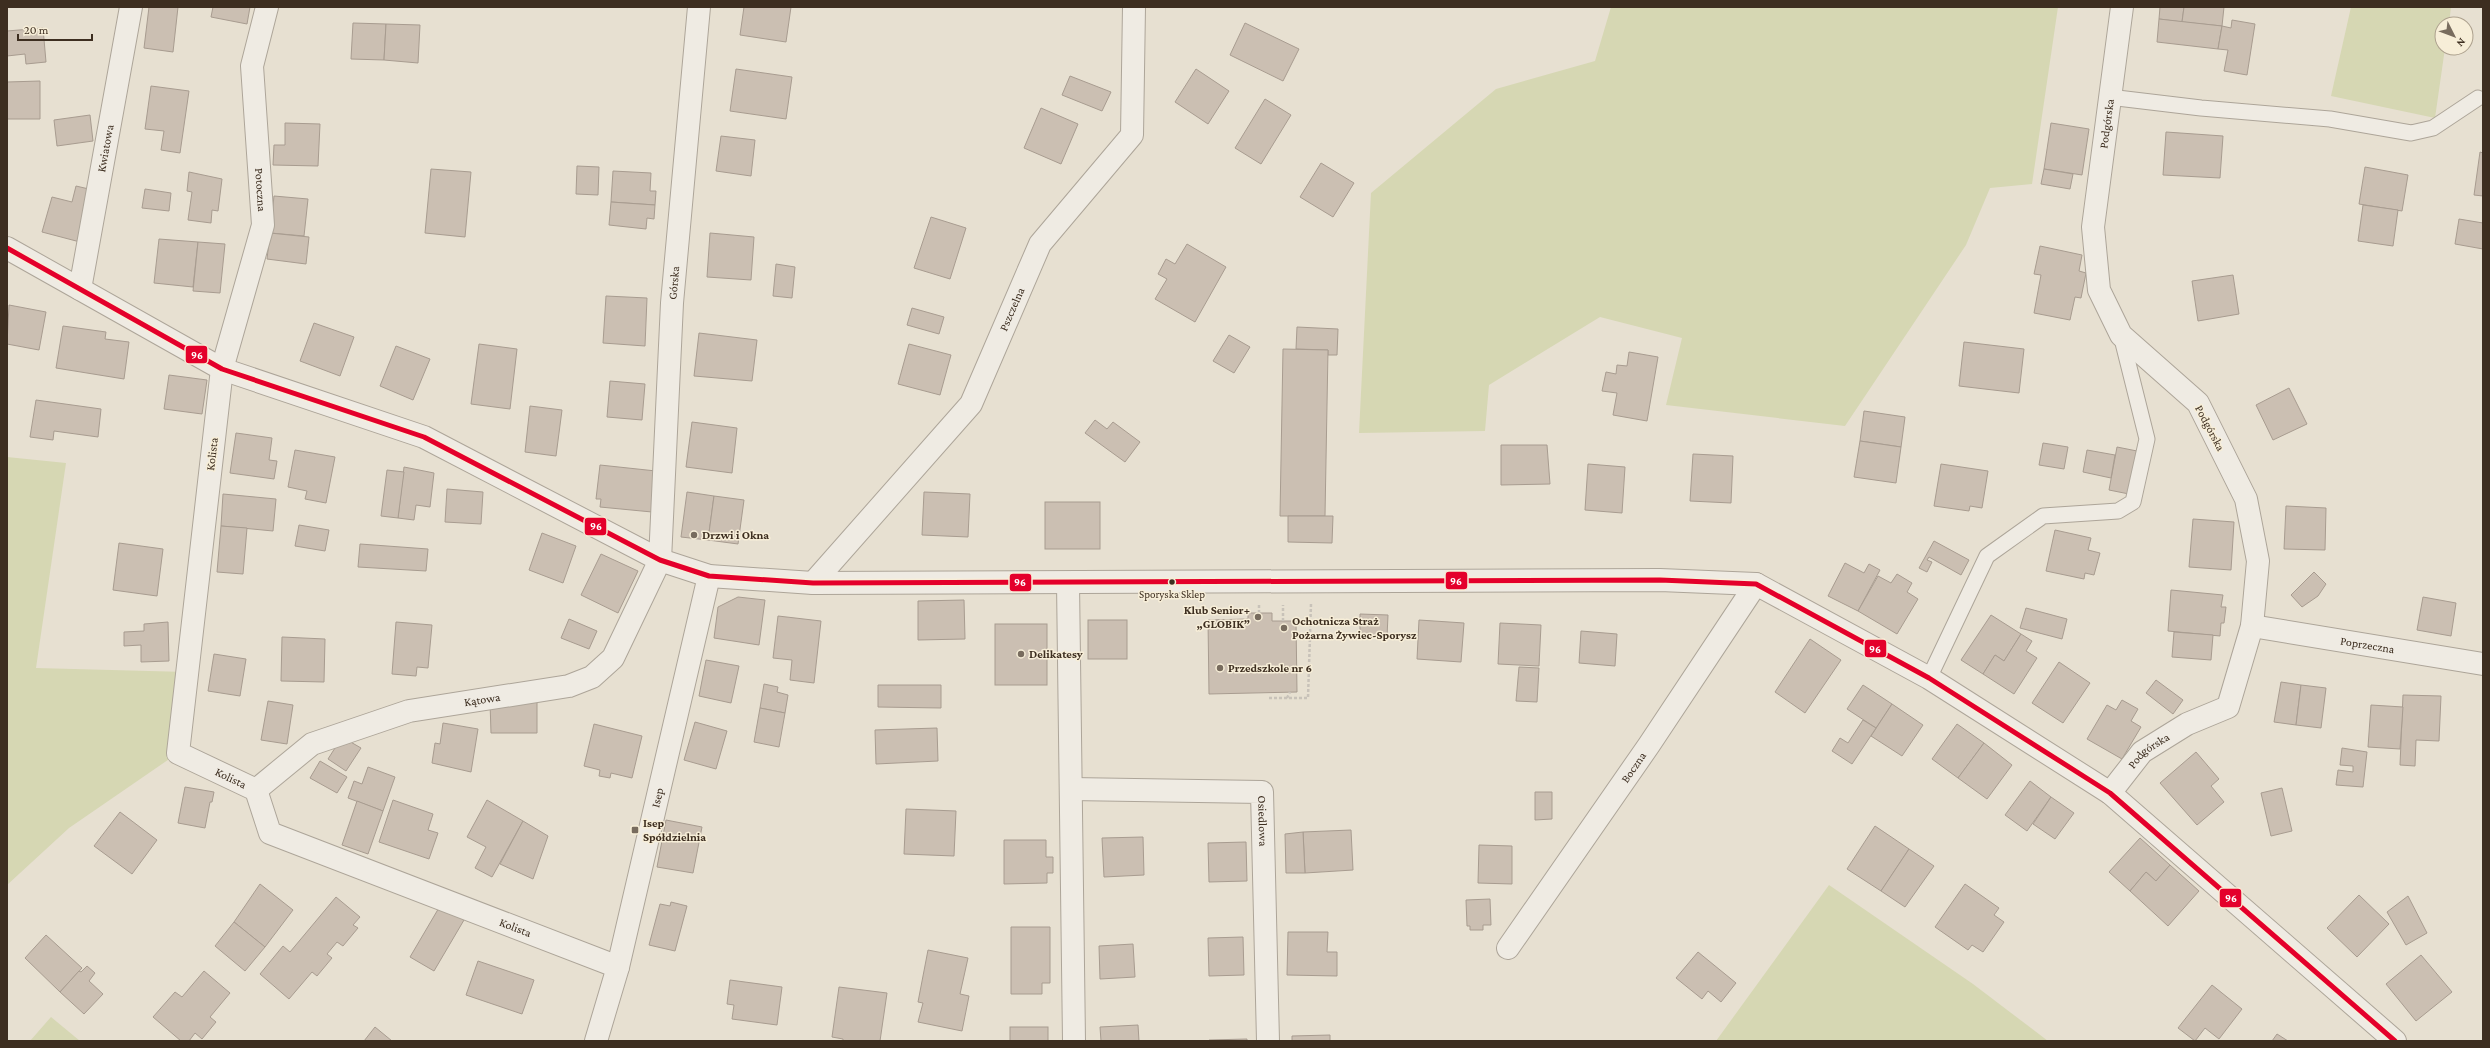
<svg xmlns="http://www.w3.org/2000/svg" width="2490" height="1048" viewBox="0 0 2490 1048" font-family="'Crimson Pro',serif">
	<rect width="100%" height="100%" fill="#e7e0d1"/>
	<g fill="#d6d7b3">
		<polygon points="1611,7 2058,7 2032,184 1990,188 1966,245 1845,426 1666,405 1682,338 1600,317 1489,385 1485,431 1359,433 1371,193 1496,89 1595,61"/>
		<polygon points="2351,7 2451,7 2449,24 2442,24 2442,48 2445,48 2435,118 2331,96"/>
		<polygon points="7,457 66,463 36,668 187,672 178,753 69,828 7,885"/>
		<polygon points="1829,885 1973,984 2048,1041 1716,1041"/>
		<polygon points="51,1017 80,1041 30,1041"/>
	</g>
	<g fill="#cbbfb2" stroke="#a89c90">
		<polygon points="149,7 178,7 173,52 144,48"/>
		<polygon points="213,7 250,7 247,24 211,17"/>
		<polygon points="744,7 791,7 786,42 740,35"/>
		<polygon points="2160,7 2184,7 2182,22 2159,19"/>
		<polygon points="2184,7 2224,7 2222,26 2182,22"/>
		<polygon points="2159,19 2222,26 2218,49 2157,42"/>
		<polygon points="2232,20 2255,24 2247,75 2224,71 2228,50 2218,49 2222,26 2231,28"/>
		<polygon points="353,23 386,24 384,60 351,59"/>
		<polygon points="1245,23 1299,49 1283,81 1230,55"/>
		<polygon points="386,24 420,25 418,63 384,60"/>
		<polygon points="43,28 46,62 26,64 25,54 7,56 7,31"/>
		<polygon points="736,69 792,77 786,119 730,111"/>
		<polygon points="1196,69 1229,91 1208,124 1175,102"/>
		<polygon points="1070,76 1111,92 1102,111 1062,95"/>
		<polygon points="40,81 40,119 7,119 7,82"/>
		<polygon points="151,86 189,91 180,153 161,150 164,131 145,129"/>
		<polygon points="1265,99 1291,115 1261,164 1235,148"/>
		<polygon points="1041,108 1078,124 1061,164 1024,148"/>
		<polygon points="90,115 93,141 57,146 54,120"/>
		<polygon points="285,123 320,124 318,166 273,165 274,145 285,145"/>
		<polygon points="2051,123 2089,129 2082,175 2044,169"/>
		<polygon points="2166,132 2223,136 2220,178 2163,175"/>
		<polygon points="721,136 755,140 751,176 716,171"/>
		<polygon points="2480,152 2483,153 2483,196 2474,195"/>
		<polygon points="1321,163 1354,183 1333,217 1300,197"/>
		<polygon points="577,166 599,167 598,195 576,194"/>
		<polygon points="2365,167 2408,175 2402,211 2359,204"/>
		<polygon points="431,169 471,172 465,237 425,233"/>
		<polygon points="2044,169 2073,174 2070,189 2041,184"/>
		<polygon points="613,171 651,173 650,191 656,191 655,205 611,202"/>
		<polygon points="189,172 222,179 218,211 212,210 211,223 188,220 192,192 187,191"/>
		<polygon points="76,186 93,190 80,242 42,232 52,197 72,202"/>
		<polygon points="145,189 171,193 169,211 142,208"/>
		<polygon points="274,196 308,199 304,236 270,233"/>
		<polygon points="611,202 655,205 654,219 647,218 646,229 609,225"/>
		<polygon points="2363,205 2398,210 2393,246 2358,241"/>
		<polygon points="931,217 966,228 950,279 914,268"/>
		<polygon points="2459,219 2483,223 2483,249 2455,244"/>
		<polygon points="270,233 309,237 306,264 267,259"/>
		<polygon points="710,233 754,237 751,280 707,277"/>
		<polygon points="159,239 198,242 193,287 154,283"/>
		<polygon points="198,242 225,244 220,293 193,291"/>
		<polygon points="1187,244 1226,267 1195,322 1155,299 1167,279 1158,274 1166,259 1175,264"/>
		<polygon points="2040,246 2082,255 2079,271 2086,273 2081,298 2075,297 2070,320 2034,313 2041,275 2034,274"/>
		<polygon points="776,264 795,267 792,298 773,296"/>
		<polygon points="2233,275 2239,314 2198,321 2192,281"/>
		<polygon points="606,296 647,298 645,346 603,343"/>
		<polygon points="9,305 46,312 39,350 7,344"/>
		<polygon points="912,308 944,317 939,334 907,325"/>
		<polygon points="314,323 354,337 340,376 300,361"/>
		<polygon points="63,326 106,332 105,339 129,342 124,379 56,368"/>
		<polygon points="1297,327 1338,329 1337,355 1328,355 1328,350 1296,349"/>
		<polygon points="699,333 757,340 752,381 694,376"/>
		<polygon points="1229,335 1250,347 1234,373 1213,361"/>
		<polygon points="1964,342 2024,349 2019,393 1959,386"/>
		<polygon points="479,344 517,349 510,409 471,404"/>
		<polygon points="909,344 951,355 940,395 898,384"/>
		<polygon points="396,346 430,359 413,400 380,386"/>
		<polygon points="1283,349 1328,350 1325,516 1280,516"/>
		<polygon points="1629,352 1658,357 1647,421 1613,415 1617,393 1602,391 1606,372 1616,374 1617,365 1627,366"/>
		<polygon points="169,375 207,380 202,414 164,409"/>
		<polygon points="610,381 645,384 642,420 607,417"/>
		<polygon points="2289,388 2307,424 2273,440 2256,405"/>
		<polygon points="36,400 101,409 98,437 54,431 53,440 30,437"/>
		<polygon points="530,406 562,410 556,456 525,452"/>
		<polygon points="1864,411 1905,417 1901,447 1860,441"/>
		<polygon points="1095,420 1107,429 1113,422 1140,442 1125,462 1085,433"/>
		<polygon points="692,422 737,428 732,473 686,467"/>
		<polygon points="236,433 272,438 269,460 277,461 274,479 230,473"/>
		<polygon points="1860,441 1901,447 1896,483 1854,477"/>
		<polygon points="2043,443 2068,447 2064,469 2039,465"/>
		<polygon points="1501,445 1547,445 1550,484 1501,485"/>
		<polygon points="2117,447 2137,451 2129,494 2109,490"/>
		<polygon points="295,450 335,457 326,503 305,499 307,491 288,487"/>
		<polygon points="2087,450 2115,455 2111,478 2083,472"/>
		<polygon points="1693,454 1733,456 1731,503 1690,501"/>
		<polygon points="1588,464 1625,467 1622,513 1585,510"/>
		<polygon points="1941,464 1988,471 1982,508 1970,506 1969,511 1934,506"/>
		<polygon points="600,465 656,471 652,512 600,507 601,499 596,499"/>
		<polygon points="404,467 434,473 430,507 416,505 414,520 398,518"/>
		<polygon points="387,470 404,472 398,518 381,516"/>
		<polygon points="447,489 483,492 481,524 445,522"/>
		<polygon points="687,492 714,496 708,540 681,537"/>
		<polygon points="924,492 970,494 968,537 922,535"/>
		<polygon points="223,494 276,499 273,531 221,526"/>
		<polygon points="714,496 744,500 738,544 708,540"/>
		<rect x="1045" y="502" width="55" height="47"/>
		<polygon points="2286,506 2326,508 2325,550 2284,549"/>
		<polygon points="1288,516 1333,516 1332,543 1288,542"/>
		<polygon points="2193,519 2234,522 2231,570 2189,567"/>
		<polygon points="299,525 329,530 325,551 295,546"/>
		<polygon points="221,526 247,528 243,574 217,572"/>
		<polygon points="2055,530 2091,538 2088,550 2100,553 2094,575 2085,573 2084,579 2046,571"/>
		<polygon points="542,533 576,546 563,583 529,570"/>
		<polygon points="1934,541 1969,560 1961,575 1929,557 1927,560 1932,562 1927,572 1919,568"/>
		<polygon points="119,543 163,549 157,596 113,590"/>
		<polygon points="360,544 428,549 426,571 358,567"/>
		<polygon points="601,554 638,571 618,613 581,595"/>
		<polygon points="1845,563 1864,573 1869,564 1880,570 1858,611 1828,596"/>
		<polygon points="2314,572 2326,584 2318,596 2302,607 2291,595"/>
		<polygon points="1897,574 1912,583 1907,592 1918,599 1897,634 1858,611 1878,576 1891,583"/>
		<polygon points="2171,590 2223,595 2221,607 2226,607 2224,623 2221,623 2220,636 2168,631"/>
		<polygon points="738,597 765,600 759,645 714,638 718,607"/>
		<polygon points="2423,597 2456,603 2451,636 2417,630"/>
		<polygon points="964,600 965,639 918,640 918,601"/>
		<polygon points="2026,608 2067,619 2062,639 2020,628"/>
		<polygon points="1248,613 1272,613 1272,621 1296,621 1297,692 1209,694 1208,620 1248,619"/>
		<polygon points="1360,614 1388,615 1387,637 1360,636"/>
		<polygon points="1991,615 2021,634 2004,661 1995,655 1983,674 1961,660"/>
		<polygon points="778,616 821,621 814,683 790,680 792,660 773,658"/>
		<polygon points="569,619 597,631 589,649 561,638"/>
		<rect x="1088" y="620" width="39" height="39"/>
		<polygon points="1419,620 1464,623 1461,662 1417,659"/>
		<polygon points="168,622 169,661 141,662 141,645 124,646 124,632 144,631 144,624"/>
		<polygon points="396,622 432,625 428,668 417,667 416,676 392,674"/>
		<polygon points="1500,623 1541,625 1539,666 1498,664"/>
		<rect x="995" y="624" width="52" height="61"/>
		<polygon points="1581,631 1617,634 1615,666 1579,663"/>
		<polygon points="2174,632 2213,635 2211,660 2172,657"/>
		<polygon points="2021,634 2032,641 2026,651 2037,658 2014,694 1983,674 1995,655 2004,661"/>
		<polygon points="282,637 325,639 324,682 281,681"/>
		<polygon points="1810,639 1841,660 1805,713 1775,692"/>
		<polygon points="214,654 246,659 240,696 208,691"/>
		<polygon points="706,660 739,666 731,703 699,696"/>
		<polygon points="2059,662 2090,683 2063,723 2032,703"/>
		<polygon points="1519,667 1539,668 1537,702 1516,701"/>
		<polygon points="2156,680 2183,700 2173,714 2146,693"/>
		<polygon points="2281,682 2301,685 2296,725 2274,722"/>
		<polygon points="764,684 778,687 777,692 788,695 785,713 760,708"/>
		<polygon points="878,685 941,685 941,708 878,707"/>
		<polygon points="1863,685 1892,704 1876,728 1847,709"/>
		<polygon points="2301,685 2326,688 2321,728 2296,725"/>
		<polygon points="2403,695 2441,696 2439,741 2416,740 2415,766 2400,765"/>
		<polygon points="2122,700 2138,709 2131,721 2141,727 2122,759 2087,739 2107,705 2116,710"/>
		<polygon points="268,701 293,705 287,744 261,740"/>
		<polygon points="490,702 537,702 537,733 491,733"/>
		<polygon points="1892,704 1923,725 1902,756 1871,736"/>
		<polygon points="2371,705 2403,707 2400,749 2368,747"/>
		<polygon points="760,708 785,713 779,747 754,742"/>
		<polygon points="1863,720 1876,728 1852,764 1832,751 1840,738 1848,743"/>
		<polygon points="695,722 727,731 716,769 684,760"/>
		<polygon points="443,723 478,729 471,772 432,763 435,743 440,744"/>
		<polygon points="594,724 642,736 632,778 611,773 610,778 599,776 600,770 584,766"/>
		<polygon points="1957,724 1984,743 1958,778 1932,759"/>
		<polygon points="937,728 938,761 876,764 875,730"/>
		<polygon points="342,737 361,748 346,771 328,759"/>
		<polygon points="1984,743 2012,765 1987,799 1958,778"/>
		<polygon points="2342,748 2367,752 2363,787 2336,785 2338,770 2353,772 2353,766 2340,765"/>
		<polygon points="2196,752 2219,779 2211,786 2224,802 2197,825 2160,783"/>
		<polygon points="320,761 347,777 337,793 310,778"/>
		<polygon points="368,767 395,777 383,811 348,798 354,781 362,784"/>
		<polygon points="2030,781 2051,797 2027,831 2005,815"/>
		<polygon points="185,787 214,792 212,802 210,802 205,828 178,823"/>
		<polygon points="2282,788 2292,831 2271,836 2261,793"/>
		<polygon points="1535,792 1552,792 1552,819 1535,820"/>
		<polygon points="2051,797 2074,813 2055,839 2033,824"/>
		<polygon points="393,800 433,814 428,830 438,833 429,859 379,842"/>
		<polygon points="487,800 523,821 492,877 475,868 486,847 467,837"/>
		<polygon points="357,801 383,811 368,854 342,845"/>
		<polygon points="906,809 956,811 954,856 904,854"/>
		<polygon points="120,812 157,840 132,874 94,846"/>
		<polygon points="666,820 702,827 693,873 657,867"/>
		<polygon points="523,821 548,836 533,879 500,864"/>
		<polygon points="1875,826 1909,849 1881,891 1847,869"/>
		<polygon points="1351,830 1353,870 1305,873 1303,832"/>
		<polygon points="1303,832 1305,873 1286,873 1285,834"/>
		<polygon points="1143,837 1144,875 1104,877 1102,838"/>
		<polygon points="2140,838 2170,865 2156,881 2146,872 2130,891 2109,872"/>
		<polygon points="1004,840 1046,840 1046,857 1053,857 1053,873 1047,873 1047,883 1004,884"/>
		<polygon points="1246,842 1247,881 1209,882 1208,843"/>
		<polygon points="1479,845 1512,846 1512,884 1478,883"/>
		<polygon points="1909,849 1934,866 1905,907 1881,891"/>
		<polygon points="2170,865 2199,891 2168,926 2130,891 2146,872 2156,881"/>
		<polygon points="260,884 293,910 265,947 234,922"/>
		<polygon points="1965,884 1999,908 1994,915 2004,922 1983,952 1972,945 1968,950 1935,927"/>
		<polygon points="2359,895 2389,924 2357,957 2327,928"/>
		<polygon points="2408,896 2427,933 2406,945 2387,912"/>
		<polygon points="336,897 360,917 353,925 358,928 343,946 337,942 327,954 332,958 317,976 312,972 289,999 260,974 283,946 290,952"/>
		<polygon points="1490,899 1491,925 1483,925 1483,930 1470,930 1470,926 1467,926 1466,900"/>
		<polygon points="671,902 687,906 675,951 649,945 660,904 670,906"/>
		<polygon points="440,906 464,920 434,971 410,957"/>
		<polygon points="234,922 265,947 245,971 215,946"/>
		<polygon points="1011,927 1050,927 1050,983 1042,983 1042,994 1011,994"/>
		<polygon points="1288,932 1328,932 1327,952 1337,952 1337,976 1287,975"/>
		<polygon points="46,935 82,968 60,992 25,958"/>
		<polygon points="1243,937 1244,975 1209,976 1208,938"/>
		<polygon points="1133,944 1135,977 1100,979 1099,946"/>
		<polygon points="928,950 968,958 960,994 969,996 962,1031 918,1022 923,1003 918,1002"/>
		<polygon points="1698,952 1736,983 1721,1002 1708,991 1702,999 1676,978"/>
		<polygon points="2421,955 2452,992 2416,1021 2386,984"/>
		<polygon points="478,961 534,980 522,1014 466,995"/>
		<polygon points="87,966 95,973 89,981 103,994 84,1014 60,992 79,971 81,972"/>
		<polygon points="204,971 230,993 210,1017 216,1022 202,1039 195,1033 189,1041 181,1041 153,1017 175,992 182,997"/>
		<polygon points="730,980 782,987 777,1025 732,1019 734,1005 727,1004"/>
		<polygon points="2212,985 2242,1009 2219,1039 2205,1028 2195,1041 2178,1028"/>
		<polygon points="839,987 887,993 880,1041 843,1041 843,1039 832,1037"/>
		<polygon points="1138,1025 1139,1041 1101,1041 1100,1027"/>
		<polygon points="375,1027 392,1041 364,1041"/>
		<rect x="1010" y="1027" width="38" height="14"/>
		<polygon points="2277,1034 2288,1041 2272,1041"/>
		<polygon points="1330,1035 1330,1041 1292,1041 1292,1036"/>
		<polygon points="1247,1039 1247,1041 1209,1041 1209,1040"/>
	</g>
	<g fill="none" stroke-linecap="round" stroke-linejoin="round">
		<g stroke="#ada599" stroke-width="17">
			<g id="service">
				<polyline points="2109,97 2201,108 2330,119 2411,133 2433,128 2478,98"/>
				<polyline points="1929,678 1987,556 2043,516 2118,511 2133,502 2147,439 2121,335"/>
			</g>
		</g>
		<g stroke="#ada599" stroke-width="24">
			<g id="minor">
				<path id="s1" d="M 267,7 L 252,66 L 263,225 L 222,369 L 178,753 L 256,790 L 270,833 L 618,967"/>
				<path id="s2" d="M 80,289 L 131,7"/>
				<path id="s3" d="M 813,583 L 971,404 L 1040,244 L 1132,135 L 1134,7"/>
				<polyline points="1068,583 1074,1041"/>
				<path id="s4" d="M 2252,626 L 2483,664"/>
				<path id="s5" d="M 1071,789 L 1262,792 L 1268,1041"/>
				<path id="s6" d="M 256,790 L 312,744 L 409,711 L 569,686 L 592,677 L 613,658 L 660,560 L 672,303 L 699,7"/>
				<path id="s7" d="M 2110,793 L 2142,752 L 2187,724 L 2228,707 L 2252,626 L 2258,561 L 2246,499 L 2198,403 L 2121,335 L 2099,290 L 2093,227 L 2122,7"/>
				<path id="s8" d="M 1508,948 L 1649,745 L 1756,584"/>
				<path id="s9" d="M 596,1041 L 618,967 L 709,576"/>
			</g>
		</g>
		<g stroke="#ada599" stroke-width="24">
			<polyline id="tertiary" points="7,248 222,369 424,437 660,560 709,576 813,583 1660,580 1756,584 1929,678 2110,793 2395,1041"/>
		</g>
		<g stroke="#c8c2b9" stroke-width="2.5" stroke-dasharray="3 2" stroke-linecap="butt">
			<polyline points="1259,613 1259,605"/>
			<polyline points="1283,621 1283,605"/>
			<polyline points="1269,698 1308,698 1311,604"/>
			<polyline points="1287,698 1290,692"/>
		</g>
		<use href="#service" stroke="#efebe3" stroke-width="15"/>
		<use href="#minor" stroke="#efebe3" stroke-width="22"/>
		<use href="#tertiary" stroke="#efebe3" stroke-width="22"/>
		<g stroke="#f7eed8" stroke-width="8">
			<polyline id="bus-1" points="7,248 222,369 424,437 660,560 709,576 813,583 1660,580 1756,584 1929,678 2110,793 2395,1041"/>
		</g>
		<use href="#bus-1" stroke="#e4002b" stroke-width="5"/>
	</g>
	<g fill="#786c5e" stroke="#f7eed8" stroke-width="1.5">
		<circle cx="694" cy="535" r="4"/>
		<circle cx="1258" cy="617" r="4"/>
		<circle cx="1284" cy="628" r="4"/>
		<circle cx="1021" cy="654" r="4"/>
		<circle cx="1220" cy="668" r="4"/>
		<rect x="631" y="826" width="8" height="8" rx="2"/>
	</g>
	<circle fill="#3d2e20" stroke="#f7eed8" stroke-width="1.5" cx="1172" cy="582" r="3.5"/>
	<g text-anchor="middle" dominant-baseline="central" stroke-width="3" stroke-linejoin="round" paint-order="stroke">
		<g font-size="11" fill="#3d2e20" stroke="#f7eed8">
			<text x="1172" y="594">Sporyska Sklep</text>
		</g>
		<g font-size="12" fill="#3d2e20" stroke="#f7eed8">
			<text stroke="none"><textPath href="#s7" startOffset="790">Podgórska</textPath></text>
			<text stroke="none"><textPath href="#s2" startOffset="143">Kwiatowa</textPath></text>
			<text stroke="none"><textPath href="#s1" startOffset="185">Potoczna</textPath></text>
			<text stroke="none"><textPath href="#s6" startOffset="776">Górska</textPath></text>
			<text stroke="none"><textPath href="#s3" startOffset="342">Pszczelna</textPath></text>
			<text transform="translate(2210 428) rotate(62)">Podgórska</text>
			<text transform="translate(212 454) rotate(-83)">Kolista</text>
			<text stroke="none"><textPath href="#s4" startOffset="117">Poprzeczna</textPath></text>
			<text stroke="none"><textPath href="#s6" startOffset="249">Kątowa</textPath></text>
			<text stroke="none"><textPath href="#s7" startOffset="58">Podgórska</textPath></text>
			<text stroke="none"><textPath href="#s8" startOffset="220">Boczna</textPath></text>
			<text stroke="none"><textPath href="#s1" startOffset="815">Kolista</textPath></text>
			<text stroke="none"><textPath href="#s9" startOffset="251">Isep</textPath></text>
			<text stroke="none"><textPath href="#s5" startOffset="220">Osiedlowa</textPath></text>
			<text stroke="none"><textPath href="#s1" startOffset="1151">Kolista</textPath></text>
		</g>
		<g font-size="12" font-weight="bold" fill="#3d2e20" stroke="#f7eed8" text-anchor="start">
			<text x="702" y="535">Drzwi i Okna</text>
			<text x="1250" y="610" text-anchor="end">Klub Senior+<tspan x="1250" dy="14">„GLOBIK”</tspan></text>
			<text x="1292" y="621">Ochotnicza Straż<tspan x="1292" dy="14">Pożarna Żywiec-Sporysz</tspan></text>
			<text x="1029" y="654">Delikatesy</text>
			<text x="1228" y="668">Przedszkole nr 6</text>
			<text x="643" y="823">Isep<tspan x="643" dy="14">Spółdzielnia</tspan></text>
		</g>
	</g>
	<g stroke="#f7eed8" stroke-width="1.5">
		<rect x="185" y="345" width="23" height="19" rx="4" fill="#e4002b"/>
		<rect x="584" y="517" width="23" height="19" rx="4" fill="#e4002b"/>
		<rect x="1445" y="571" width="23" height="19" rx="4" fill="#e4002b"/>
		<rect x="1009" y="573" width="23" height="19" rx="4" fill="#e4002b"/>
		<rect x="1864" y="639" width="23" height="19" rx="4" fill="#e4002b"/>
		<rect x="2219" y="888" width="23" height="20" rx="4" fill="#e4002b"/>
	</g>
	<g font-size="11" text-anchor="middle" font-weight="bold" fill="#fff">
		<text x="197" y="359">96</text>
		<text x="596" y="530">96</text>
		<text x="1456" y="585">96</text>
		<text x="1020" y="586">96</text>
		<text x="1875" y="653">96</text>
		<text x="2231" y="902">96</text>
	</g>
	<rect width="2490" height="1048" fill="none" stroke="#3d2e20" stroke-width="16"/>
	<g transform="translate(2454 36) rotate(132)"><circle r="19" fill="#f7eed8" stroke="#ada18e"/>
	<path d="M0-3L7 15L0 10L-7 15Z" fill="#786c5e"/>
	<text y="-6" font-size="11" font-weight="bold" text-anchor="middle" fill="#3d2e20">N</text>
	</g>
	<path d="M18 34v6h74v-6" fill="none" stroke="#3d2e20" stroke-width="2"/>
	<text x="24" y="34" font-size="12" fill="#3d2e20" stroke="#f7eed8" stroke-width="3" paint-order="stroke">20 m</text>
</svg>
